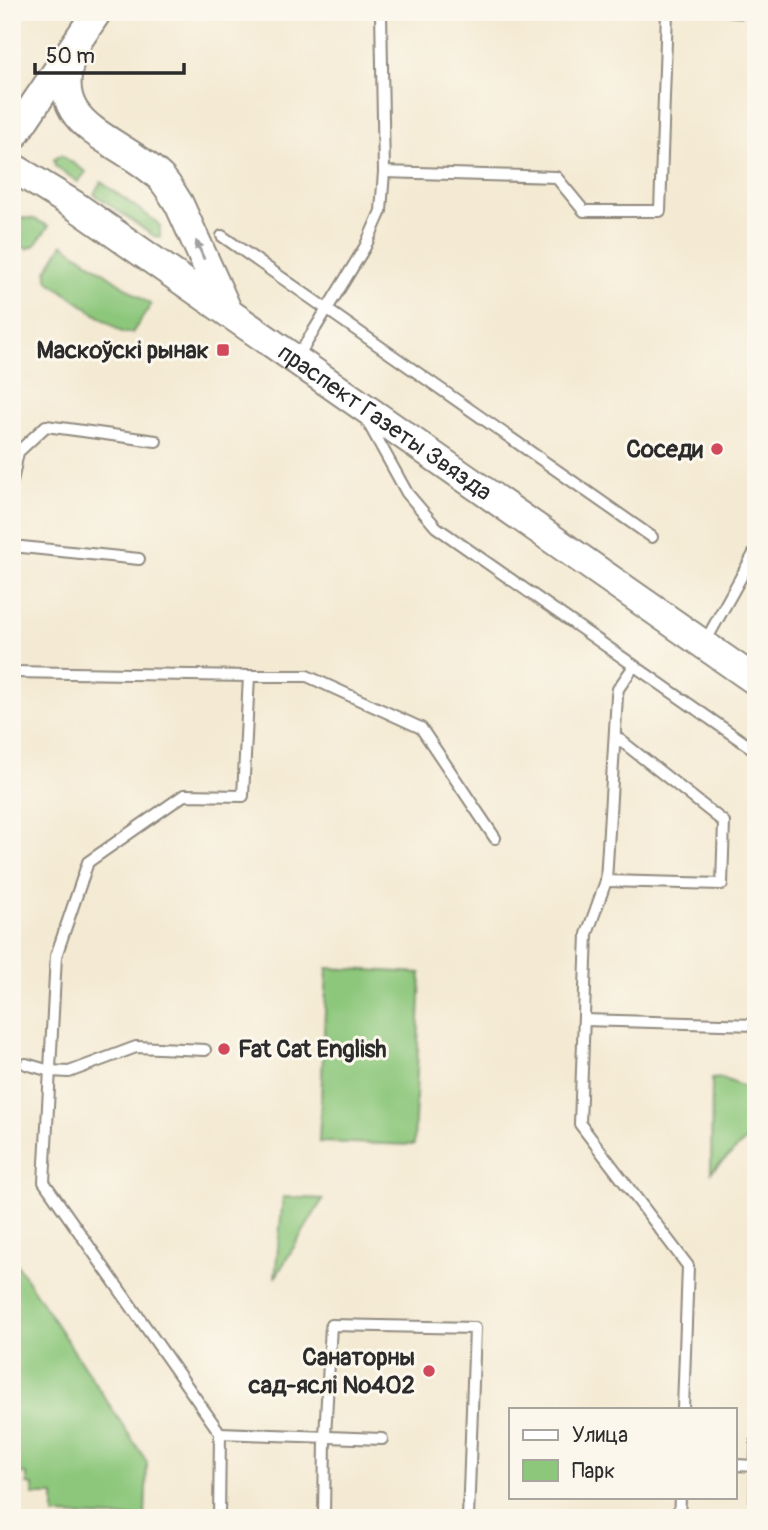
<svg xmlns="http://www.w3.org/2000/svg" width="768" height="1530" viewBox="0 0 768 1530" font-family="Pangolin,sans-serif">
	<rect width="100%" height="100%" fill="#fbf7ec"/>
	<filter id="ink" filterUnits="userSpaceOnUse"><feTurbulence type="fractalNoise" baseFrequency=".0143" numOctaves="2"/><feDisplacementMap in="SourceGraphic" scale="14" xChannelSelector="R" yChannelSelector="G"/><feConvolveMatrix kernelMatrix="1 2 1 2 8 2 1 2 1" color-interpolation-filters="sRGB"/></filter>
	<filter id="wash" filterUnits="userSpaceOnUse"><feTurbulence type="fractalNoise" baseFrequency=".00686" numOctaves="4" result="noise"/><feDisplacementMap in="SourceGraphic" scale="28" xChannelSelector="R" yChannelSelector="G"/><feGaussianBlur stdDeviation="1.57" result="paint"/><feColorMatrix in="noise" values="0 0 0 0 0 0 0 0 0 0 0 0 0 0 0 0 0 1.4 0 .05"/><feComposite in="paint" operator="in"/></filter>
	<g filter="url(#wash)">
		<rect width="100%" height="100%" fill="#f4ead3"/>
		<g fill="#8dc77b" stroke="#5c7953" stroke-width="2">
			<polygon points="61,155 86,172 78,182 55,166 54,159"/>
			<polygon points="101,182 154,220 160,226 160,237 154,236 94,194"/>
			<polygon points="23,218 34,219 49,226 35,245 27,249 12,240 12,219"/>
			<polygon points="63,244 151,305 132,333 123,333 47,280 47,270"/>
			<polygon points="327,968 421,973 414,1145 319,1142"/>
			<polygon points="722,1078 756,1092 756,1131 711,1172 712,1079"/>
			<polygon points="283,1197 323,1199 275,1278"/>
			<polygon points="12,1257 147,1462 145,1518 54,1515 54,1495 33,1495 33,1485 27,1484 27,1474 12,1474"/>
		</g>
	</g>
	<g filter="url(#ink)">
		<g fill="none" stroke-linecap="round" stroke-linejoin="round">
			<g stroke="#908a7f" stroke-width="14">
				<g id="service">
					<polyline points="731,12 756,13"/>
					<polyline points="384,172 556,177 584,211 660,211 667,12"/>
					<polyline points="222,236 652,537"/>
					<polyline points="297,358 365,247 381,211 384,172 381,12"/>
					<polyline points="365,417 407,493 436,527 756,751"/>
					<polyline points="12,482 18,452 46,426 156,441"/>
					<polyline points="12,546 139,559"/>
					<polyline points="705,642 756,550"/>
					<polyline points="634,666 618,689 617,696 606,881 587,934 580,1124 688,1266 683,1409"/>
					<polyline points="12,672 249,676"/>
					<polyline points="606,881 722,884 724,822 615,736"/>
					<polyline points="584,1020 756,1025"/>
					<polyline points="26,1064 50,1071 69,1072 136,1047 205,1050"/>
					<polyline points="220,1433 382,1439"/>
					<polyline points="735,1465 756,1466"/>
					<polyline points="219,1518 220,1433 44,1182 56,956 88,862 184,795 243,796 249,676 307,676 421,728 495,838"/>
					<polyline points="324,1518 325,1437 331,1325 475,1328 468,1518"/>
					<polyline points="679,1518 680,1497"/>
					<polyline points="755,1518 756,1441"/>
				</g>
			</g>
			<g stroke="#908a7f" stroke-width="32">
				<g id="secondary">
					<path d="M 75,46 C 41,128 115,134 160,177 C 168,185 173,195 179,204 L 228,312"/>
					<polyline points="12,138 97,12"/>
					<path id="s1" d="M 12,167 L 74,205 L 756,681"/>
				</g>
			</g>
			<use href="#service" stroke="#fff" stroke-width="10"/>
			<use href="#secondary" stroke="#fff" stroke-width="28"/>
		</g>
		<defs><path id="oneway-solid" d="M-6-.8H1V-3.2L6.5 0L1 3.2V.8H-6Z" transform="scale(1.75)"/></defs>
		<use fill="#a0a0a0" href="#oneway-solid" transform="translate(200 250) rotate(-114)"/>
	</g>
	<g fill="#d1495b" stroke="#fbf7ec" stroke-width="2.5">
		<rect x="216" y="343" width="14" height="14" rx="3.5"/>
		<circle cx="717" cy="449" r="7"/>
		<circle cx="224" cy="1049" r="7"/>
		<circle cx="429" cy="1371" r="7"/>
	</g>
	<g text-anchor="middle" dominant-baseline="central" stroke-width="6" stroke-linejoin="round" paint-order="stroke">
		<g font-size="24" font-weight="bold" fill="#2b2b2b" stroke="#fbf7ec" text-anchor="end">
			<text x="209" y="350">Маскоўскі рынак</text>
			<text x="703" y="449">Соседи</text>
			<text x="238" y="1049" text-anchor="start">Fat Cat English</text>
			<text x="415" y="1357">Санаторны<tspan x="415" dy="28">сад-яслі №402</tspan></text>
		</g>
		<g font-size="24" fill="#2b2b2b" stroke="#fbf7ec">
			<text stroke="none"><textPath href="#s1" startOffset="452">праспект Газеты Звязда</textPath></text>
		</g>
	</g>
	<rect width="768" height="1530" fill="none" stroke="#fbf7ec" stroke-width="42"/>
	<rect x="509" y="1408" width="228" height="91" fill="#fbf7ec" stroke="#a8a59f" stroke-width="2"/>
	<rect x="523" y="1430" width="35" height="10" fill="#ffffff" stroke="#a8a59f" stroke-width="2"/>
	<text x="572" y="1442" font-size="21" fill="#2b2b2b">Улица</text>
	<rect x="523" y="1460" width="35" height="21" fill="#8dc77b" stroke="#a8a59f" stroke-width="2"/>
	<text x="572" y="1478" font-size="21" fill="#2b2b2b">Парк</text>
	<path d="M35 63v10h149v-10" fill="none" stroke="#2b2b2b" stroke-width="3.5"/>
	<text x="46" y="63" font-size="21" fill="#2b2b2b" stroke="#fbf7ec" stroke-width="5" paint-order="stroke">50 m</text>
</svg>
